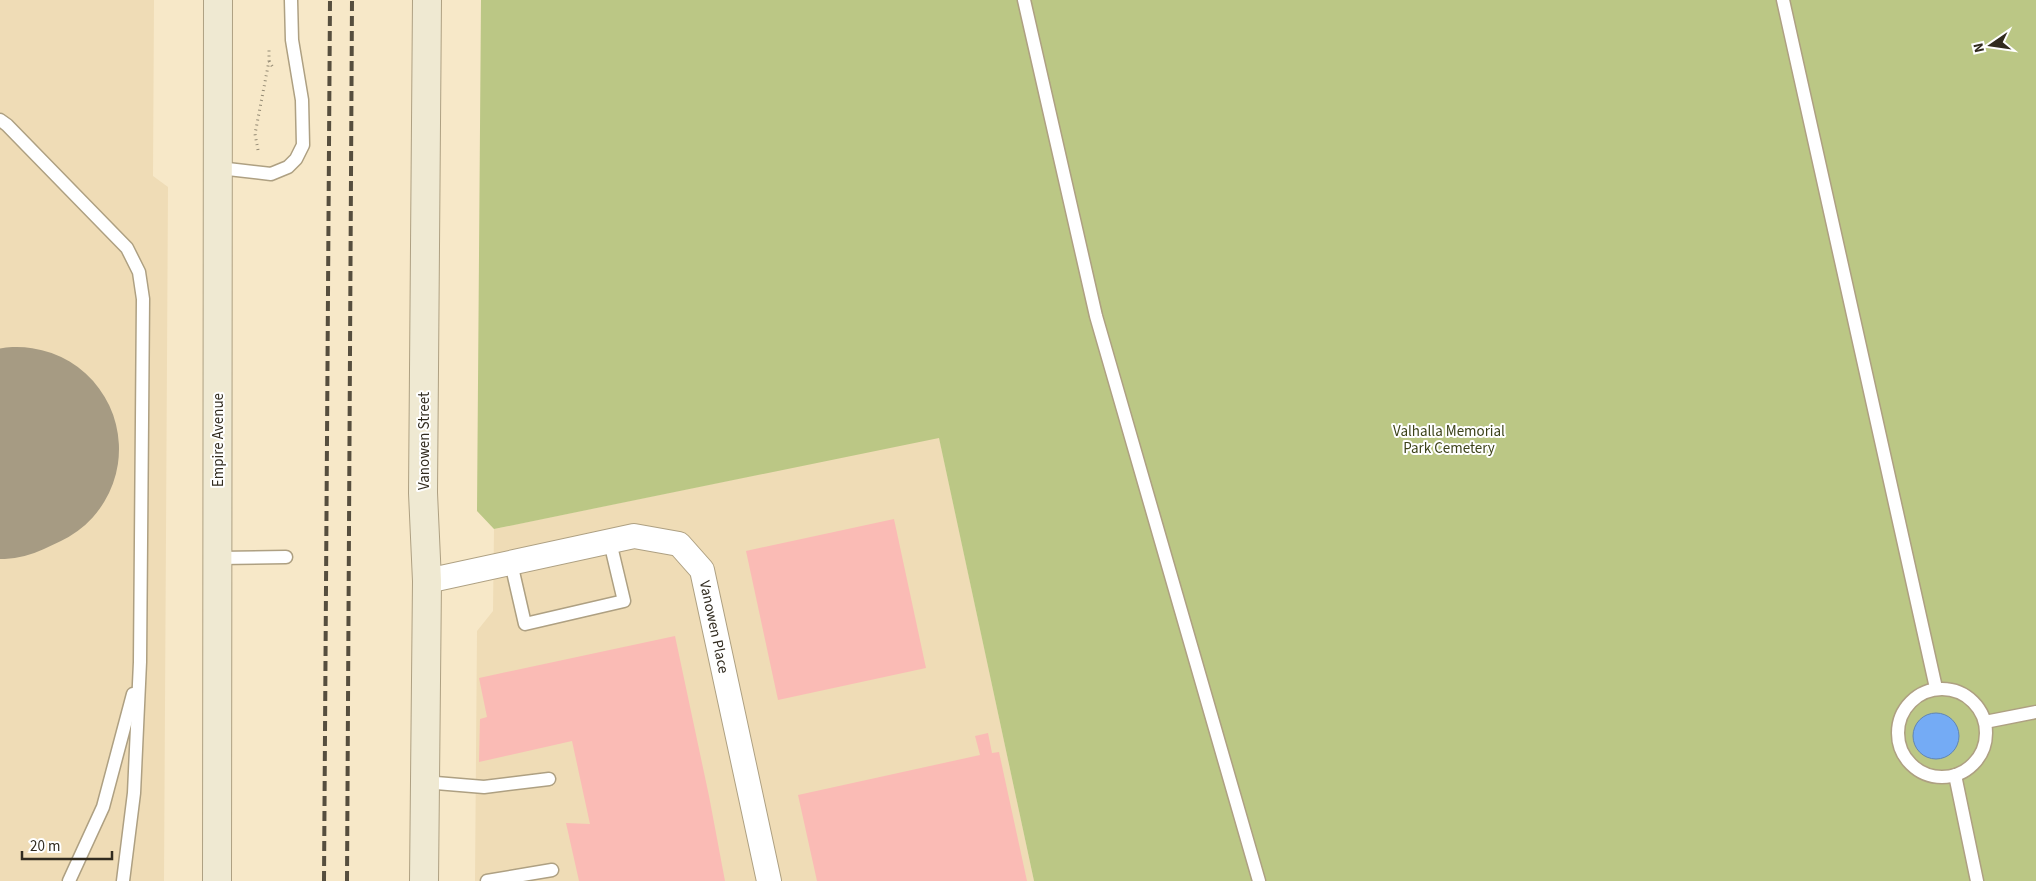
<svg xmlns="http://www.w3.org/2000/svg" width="2036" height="881" viewBox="0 0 2036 881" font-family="'Source Sans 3',sans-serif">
	<rect width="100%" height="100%" fill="#f7e8c8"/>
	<g fill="#efdcb6">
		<polygon points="0,0 154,0 153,176 168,187 164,881 0,881"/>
		<polygon points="939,437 1034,881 475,881 477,631 493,611 494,529"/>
	</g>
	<polygon fill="#bbc785" points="481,0 2036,0 2036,881 1034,881 939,438 494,529 477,511"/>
	<circle fill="#74abf5" stroke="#6085b5" cx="1936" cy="736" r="23"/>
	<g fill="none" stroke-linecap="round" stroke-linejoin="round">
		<polyline stroke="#a69b83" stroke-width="204" points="0,457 17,449"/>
	</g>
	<g fill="#fabbb5">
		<polygon points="894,519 926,668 778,700 746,551"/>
		<polygon points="675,636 709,796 725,881 579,881 566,823 590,824 572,741 479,762 480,719 487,717 479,678"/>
		<polygon points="988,733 992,753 999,752 1027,881 817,881 798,795 980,755 975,736"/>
	</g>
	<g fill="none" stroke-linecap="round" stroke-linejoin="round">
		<g stroke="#aea082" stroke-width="15">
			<g id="lane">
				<polyline points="1024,0 1096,316 1259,881"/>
				<polyline points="1783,0 1936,688"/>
				<polyline points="0,120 7,125 127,248 139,272 143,299 140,662 134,793 123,881"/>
				<polyline points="219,168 271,174 288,167 296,159 303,145 302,100 292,40 291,0"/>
				<polyline points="218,558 286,557"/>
				<polyline points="511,563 525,624 624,601 610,542"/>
				<circle cx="1942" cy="733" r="44"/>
				<polyline points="1985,722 2036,712"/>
				<polyline points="1955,775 1977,881"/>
				<polyline points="424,782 484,787 549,779"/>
				<polyline points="69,881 103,807 133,694"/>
				<polyline points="487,881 552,870"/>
			</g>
		</g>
		<g stroke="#aea082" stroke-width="26">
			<polyline id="street" points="427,581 634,536 679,544 702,570 769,881"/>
		</g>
		<g stroke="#aea082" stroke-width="30">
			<g id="secondary">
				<polyline points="217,881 218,0"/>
				<polyline points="424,881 427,581 423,493 427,0"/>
			</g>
		</g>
		<g stroke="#948a74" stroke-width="3" stroke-dasharray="1 4" stroke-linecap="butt">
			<polyline points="269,61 274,69"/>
			<polyline points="258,150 255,134 269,61 269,48"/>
		</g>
		<use href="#lane" stroke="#fff" stroke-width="12"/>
		<use href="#street" stroke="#fff" stroke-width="24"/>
		<use href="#secondary" stroke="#efe9d2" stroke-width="28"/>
		<g stroke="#564e3e" stroke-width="4" stroke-dasharray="10 5" stroke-linecap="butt">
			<polyline points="324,881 330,0"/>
			<polyline points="347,881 352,0"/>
		</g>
	</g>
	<g text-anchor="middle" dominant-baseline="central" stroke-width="4" stroke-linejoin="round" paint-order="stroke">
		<g font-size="15" fill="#3c4219" stroke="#fff">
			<text x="1449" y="431">Valhalla Memorial<tspan x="1449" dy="17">Park Cemetery</tspan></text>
		</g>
		<g font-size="15" fill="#312b1f" stroke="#fff">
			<text transform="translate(218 440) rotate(-90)">Empire Avenue</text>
			<text transform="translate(424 441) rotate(-90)">Vanowen Street</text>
			<text transform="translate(714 627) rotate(78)">Vanowen Place</text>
		</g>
	</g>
	<g transform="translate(1991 45) rotate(257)" stroke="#ffffff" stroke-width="4" paint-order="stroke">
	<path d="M0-4L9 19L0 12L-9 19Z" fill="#312b1f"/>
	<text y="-8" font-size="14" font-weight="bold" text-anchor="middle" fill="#312b1f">N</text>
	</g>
	<path d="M22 851v8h90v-8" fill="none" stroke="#312b1f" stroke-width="2.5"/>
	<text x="30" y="851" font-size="15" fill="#312b1f" stroke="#ffffff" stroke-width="4" paint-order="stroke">20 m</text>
</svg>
